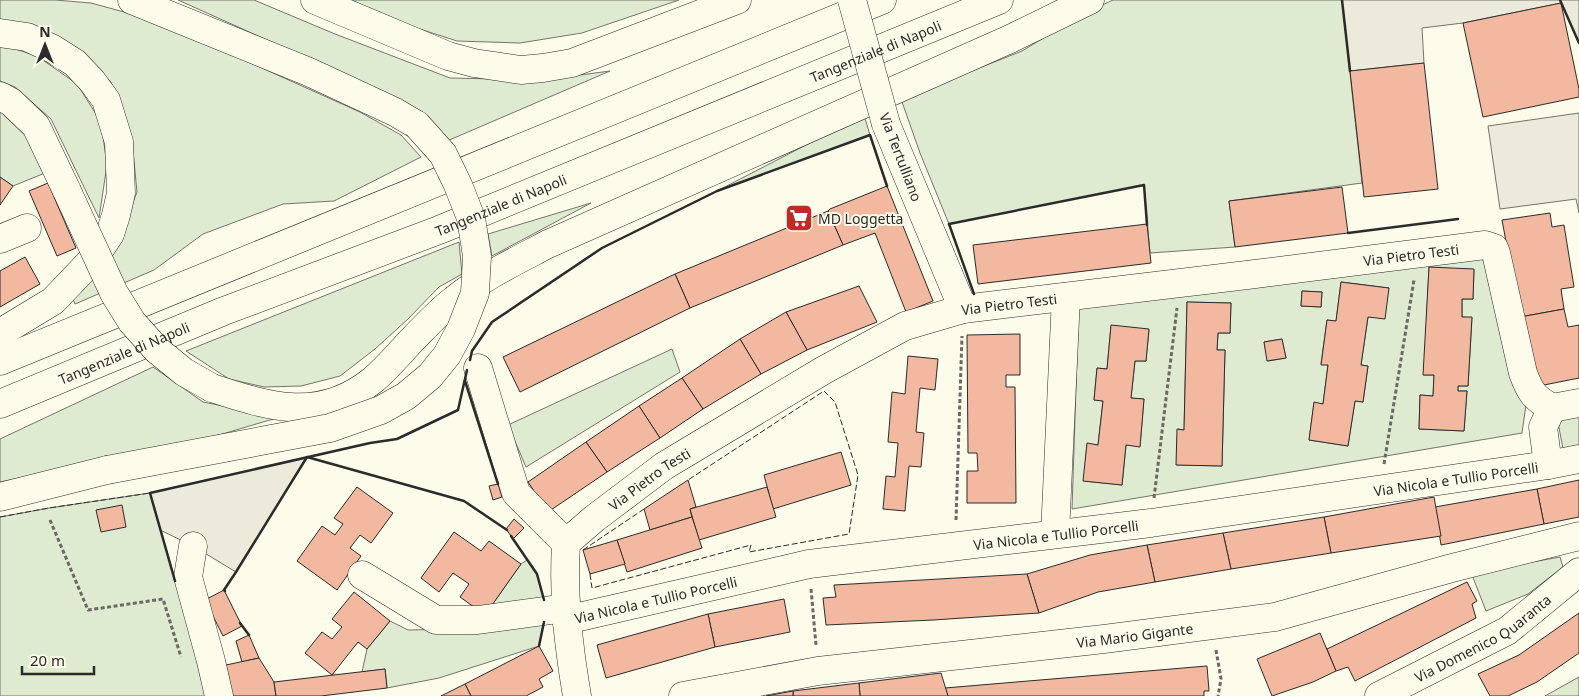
<svg xmlns="http://www.w3.org/2000/svg" width="1579" height="696" viewBox="0 0 1579 696" font-family="'Noto Sans',sans-serif">
	<rect width="100%" height="100%" fill="#fdfbea"/>
	<g fill="#deebd1" stroke="#74746e" fill-rule="evenodd">
		<polygon points="0,0 55,0 91,3 157,21 360,112 401,135 421,157 334,201 283,204 203,234 154,270 75,304 72,297 117,244 137,192 132,141 111,82 76,47 0,21"/>
		<polygon points="178,0 254,0 335,34 450,78 543,80 610,71 447,141 363,83"/>
		<polygon points="345,0 679,0 582,33 520,43 457,41 389,19"/>
		<polygon points="1113,0 1342,0 1362,183 1229,201 1235,247 1150,253 1144,185 949,224 920,153 901,99 1022,51 1083,14"/>
		<polygon points="0,44 37,56 77,84 101,122 107,165 99,218 51,119 15,87 0,81"/>
		<polygon points="0,111 29,139 45,173 13,186 0,177"/>
		<polygon points="864,115 870,135 717,191"/>
		<polygon points="591,203 492,256 488,234"/>
		<polygon points="459,242 462,274 439,287 408,319 375,349 340,376 301,386 264,387 229,379 186,351"/>
		<path d="M 1419,253 L 1485,259 L 1526,405 L 1522,433 L 1072,509 L 1079,295 ZM 1429,267 L 1474,270 L 1473,299 L 1462,299 L 1462,317 L 1472,318 L 1468,386 L 1458,386 L 1458,391 L 1467,391 L 1464,431 L 1419,429 L 1420,395 L 1433,396 L 1434,375 L 1424,375 ZM 1341,282 L 1389,288 L 1368,317 L 1361,365 L 1368,366 L 1363,402 L 1355,401 L 1348,446 L 1309,440 L 1314,403 L 1323,404 L 1328,365 L 1321,364 L 1327,320 L 1336,321 ZM 1302,291 L 1322,292 L 1321,307 L 1301,306 ZM 1187,302 L 1231,303 L 1230,333 L 1218,333 L 1217,350 L 1225,350 L 1222,466 L 1177,465 L 1178,429 L 1184,430 ZM 1111,326 L 1149,330 L 1146,361 L 1135,361 L 1131,398 L 1144,399 L 1140,446 L 1126,445 L 1122,485 L 1084,481 L 1087,444 L 1098,445 L 1103,401 L 1094,400 L 1097,368 L 1107,369 ZM 1282,339 L 1286,358 L 1268,361 L 1264,342 Z"/>
		<polygon points="672,349 680,372 526,467 508,425"/>
		<polygon points="153,367 203,402 280,417 202,440 0,482 0,439"/>
		<polygon points="1579,413 1579,445 1563,449 1557,417"/>
		<polygon points="150,493 209,696 0,696 0,517 49,508"/>
		<polygon points="1560,557 1563,567 1528,594 1486,611 1472,575 1510,566"/>
		<polygon points="527,560 537,574 546,607 485,615 521,564"/>
		<polygon points="545,615 539,646 439,678 387,688 385,669 362,672 367,649 390,621 408,630 463,629"/>
		<polygon points="1579,677 1579,696 1545,696"/>
	</g>
	<g fill="#eceadb" stroke="#74746e">
		<polygon points="1342,0 1579,0 1579,43 1561,3 1463,23 1422,28 1424,63 1350,71"/>
		<polygon points="1579,113 1579,213 1576,199 1500,209 1488,126"/>
		<polygon points="307,457 236,572 193,546 160,530 150,493"/>
	</g>
	<g fill="#f2b8a0" stroke="#2b2b2b">
		<polygon points="1561,3 1579,89 1579,97 1483,117 1463,23"/>
		<polygon points="1424,63 1438,189 1364,197 1350,71"/>
		<polygon points="0,177 13,186 0,205"/>
		<polygon points="48,183 76,248 57,256 29,191"/>
		<polygon points="887,186 933,301 906,312 875,233 843,245 828,211 830,209"/>
		<polygon points="1342,187 1348,233 1235,247 1229,201"/>
		<polygon points="828,211 843,245 690,308 675,274"/>
		<polygon points="1550,213 1552,227 1564,225 1574,287 1561,289 1564,309 1520,317 1502,220"/>
		<polygon points="1147,224 1151,263 978,284 973,245"/>
		<polygon points="25,257 40,284 0,307 0,271"/>
		<polygon points="1429,267 1474,269 1473,299 1462,299 1462,317 1472,317 1468,386 1458,386 1458,391 1467,391 1464,431 1419,429 1420,395 1433,396 1434,375 1423,375"/>
		<polygon points="675,274 690,308 520,392 503,357"/>
		<polygon points="1341,282 1389,288 1385,319 1368,317 1361,365 1368,366 1363,402 1355,401 1348,446 1309,440 1314,402 1323,404 1328,365 1321,365 1327,320 1336,321"/>
		<polygon points="859,286 877,322 807,350 786,312"/>
		<polygon points="1302,291 1322,292 1321,307 1301,306"/>
		<polygon points="1187,302 1231,303 1230,333 1218,333 1217,350 1225,350 1222,466 1176,465 1177,429 1184,430"/>
		<polygon points="1564,309 1568,327 1579,325 1579,378 1534,387 1520,317"/>
		<polygon points="786,312 807,350 761,374 740,339"/>
		<polygon points="1111,325 1149,329 1146,361 1135,361 1131,398 1144,399 1140,447 1126,445 1122,485 1083,481 1087,443 1098,445 1103,401 1094,400 1097,368 1107,369"/>
		<polygon points="1020,334 1020,375 1006,375 1006,387 1015,387 1016,503 967,503 967,471 978,471 977,453 968,453 967,335"/>
		<polygon points="740,339 761,374 703,409 682,378"/>
		<polygon points="1282,339 1286,358 1267,361 1264,342"/>
		<polygon points="908,356 938,359 935,390 920,388 916,432 924,433 921,467 909,466 905,511 883,509 886,476 895,477 898,443 888,442 892,392 905,394"/>
		<polygon points="682,378 703,409 660,438 639,406"/>
		<polygon points="639,406 660,438 607,472 586,442"/>
		<polygon points="586,442 607,472 548,512 528,482"/>
		<polygon points="841,452 851,485 773,509 764,475"/>
		<polygon points="688,480 696,507 690,509 692,517 650,530 644,509"/>
		<polygon points="1579,480 1579,517 1544,524 1537,489"/>
		<polygon points="498,484 502,497 493,500 489,486"/>
		<polygon points="357,487 393,513 371,543 360,535 350,548 361,556 337,590 297,561 322,526 335,535 343,524 334,518"/>
		<polygon points="767,487 776,517 699,540 690,509"/>
		<polygon points="1537,489 1544,524 1441,545 1435,507"/>
		<polygon points="1434,497 1441,536 1331,553 1324,517"/>
		<polygon points="122,505 126,527 101,532 96,510"/>
		<polygon points="692,517 702,548 627,572 617,540"/>
		<polygon points="1324,517 1331,553 1231,569 1223,533"/>
		<polygon points="514,519 524,528 513,539 506,529"/>
		<polygon points="454,532 481,551 489,541 521,564 485,615 460,597 469,584 453,573 439,592 421,578"/>
		<polygon points="1223,533 1231,569 1155,582 1147,545"/>
		<polygon points="617,540 625,564 590,574 583,550"/>
		<polygon points="1147,545 1155,582 1098,592 1039,613 1027,574 1090,555"/>
		<polygon points="1027,574 1039,613 933,620 826,625 823,598 836,597 834,585"/>
		<polygon points="1467,582 1477,601 1472,604 1476,618 1355,681 1348,667 1336,671 1327,649"/>
		<polygon points="224,590 242,626 223,636 205,600"/>
		<polygon points="354,592 390,621 367,649 358,642 332,675 305,653 322,632 332,639 342,627 332,619"/>
		<polygon points="784,599 790,632 715,647 708,614"/>
		<polygon points="1579,613 1579,653 1537,682 1508,696 1490,696 1478,674 1519,655"/>
		<polygon points="708,614 715,647 606,678 597,645"/>
		<polygon points="1320,633 1336,671 1313,682 1272,696 1257,659"/>
		<polygon points="249,635 259,658 242,662 236,641"/>
		<polygon points="539,646 553,671 539,679 543,687 526,696 471,696 465,684"/>
		<polygon points="259,658 274,682 276,696 232,696 226,665"/>
		<polygon points="1207,666 1209,691 1204,691 1204,696 948,696 945,688"/>
		<polygon points="385,669 387,688 321,696 276,696 274,682"/>
		<polygon points="941,673 948,696 860,696 859,683"/>
		<polygon points="859,683 860,696 793,696 793,691"/>
		<polygon points="465,684 471,696 441,696"/>
		<polygon points="793,691 793,696 766,696"/>
	</g>
	<g fill="none" stroke-linecap="round" stroke-linejoin="round">
		<g stroke="#2b2b2b" stroke-width="29">
			<g id="minor">
				<polyline points="886,124 963,309"/>
				<polyline points="0,239 27,228"/>
				<polyline points="478,368 516,493 566,543"/>
				<polyline points="1548,465 1543,427 1552,408 1579,403"/>
				<polyline points="1055,534 1066,297"/>
				<polyline points="193,546 188,577 211,661 219,696"/>
				<polyline points="362,575 436,620 478,620 566,608"/>
				<path id="s1" d="M 566,620 L 809,564 L 1151,523 L 1548,465 L 1579,459"/>
				<path id="s2" d="M 577,696 C 568,643 563,597 566,543 L 595,518 L 664,466 L 824,370 L 905,326 L 963,309 L 1247,275 L 1485,245 L 1494,248 L 1496,253 L 1523,373 C 1530,392 1534,398 1552,408"/>
				<path id="s3" d="M 683,696 L 818,671 L 1104,639 L 1275,617 L 1452,568 L 1579,536"/>
				<path id="s4" d="M 1379,696 L 1507,631 L 1579,572"/>
			</g>
		</g>
		<g stroke="#2b2b2b" stroke-width="29">
			<g id="highway">
				<polyline points="132,0 309,72 395,112 417,125"/>
				<polyline points="315,0 448,56 474,63 521,70 543,68 572,63 737,0"/>
				<polyline points="0,33 27,37 53,49 75,63 92,81 106,100 119,142 121,193 116,215 110,234 94,258 53,301 0,333"/>
				<polyline points="0,96 11,102 36,126 67,191"/>
				<polyline points="0,361 882,0"/>
				<path d="M 212,388 C 270,407 320,423 373,380 C 386,369 398,355 410,342 C 424,328 438,312 454,300 C 482,277 516,261 548,244 L 1010,39 L 1090,0"/>
				<path id="s5" d="M 0,404 L 224,311 L 439,230 L 999,0"/>
				<polyline points="0,497 107,470"/>
			</g>
		</g>
		<g stroke="#6a6964" stroke-width="3" stroke-dasharray="4 2.5" stroke-linecap="butt">
			<polyline points="1384,464 1414,280"/>
			<polyline points="1154,498 1177,308"/>
			<polyline points="50,520 88,610 163,599 181,657"/>
			<polyline points="956,520 962,336"/>
			<polyline points="811,589 816,645"/>
			<polyline points="1216,650 1221,679 1218,696"/>
		</g>
		<use href="#minor" stroke="#fdfbea" stroke-width="28"/>
		<use href="#highway" stroke="#fdfbea" stroke-width="28"/>
		<g stroke="#2b2b2b" stroke-width="29" stroke-linecap="butt">
			<polyline id="minor-bridge" points="852,0 886,124"/>
		</g>
		<g stroke="#2b2b2b" stroke-width="29" stroke-linecap="butt">
			<g id="highway-bridge">
				<polyline points="67,191 114,293 132,322 157,350 184,372 212,388"/>
				<polyline points="107,470 330,428 381,410 406,396 430,376 447,355 461,329 475,293 477,256 471,218 458,185 443,154 417,125"/>
			</g>
		</g>
		<use href="#minor-bridge" stroke="#fdfbea" stroke-width="28"/>
		<use href="#highway-bridge" stroke="#fdfbea" stroke-width="28"/>
		<g stroke="#2b2b2b" stroke-width="1" stroke-dasharray="6 2.5" stroke-linecap="butt">
			<polyline points="0,517 49,508 150,493"/>
			<polyline points="583,550 644,509"/>
			<polyline points="590,574 592,588 751,545 749,552 849,534 858,475 835,402 824,391 688,480"/>
		</g>
		<g stroke="#2b2b2b" stroke-width="2.5">
			<polyline points="1342,0 1350,71"/>
			<polyline points="1560,0 1579,43"/>
			<polyline points="1348,233 1458,219"/>
			<polyline points="974,294 949,224 1144,185 1147,225"/>
			<polyline points="470,360 472,351 492,322 602,248 717,191 870,135 887,186"/>
			<polyline points="465,381 498,484"/>
			<polyline points="511,536 537,574 544,600"/>
			<polyline points="175,581 150,493 370,443 397,439 458,410 467,370"/>
			<polyline points="225,591 224,590 236,572 307,457 464,501 507,530"/>
			<polyline points="240,623 249,635"/>
			<polyline points="539,646 544,622"/>
		</g>
	</g>
	<defs>
		<g id="supermarket-square" transform="scale(1.4375)"><rect x="-9" y="-9" width="18" height="18" rx="4" fill="#c62828" stroke="#fdfbea"/><path d="M-6-5.5h2.5l.6 2H6L4.5 2H-2.5L-4.4-4H-6ZM-1.5 3.2a1.3 1.3 0 1 0 .1 0ZM3 3.2a1.3 1.3 0 1 0 .1 0Z" fill="#fff"/></g>
	</defs>
	<g fill-rule="evenodd">
		<use href="#supermarket-square" x="799" y="218"/>
	</g>
	<g text-anchor="middle" dominant-baseline="central" stroke-width="4" stroke-linejoin="round" paint-order="stroke">
		<g font-size="14" fill="#2b2b2b" stroke="#fdfbea">
			<text stroke="none"><textPath href="#s5" startOffset="944">Tangenziale di Napoli</textPath></text>
			<text transform="translate(901 157) rotate(69)">Via Tertulliano</text>
			<text stroke="none"><textPath href="#s5" startOffset="539">Tangenziale di Napoli</textPath></text>
			<text stroke="none"><textPath href="#s2" startOffset="1069">Via Pietro Testi</textPath></text>
			<text stroke="none"><textPath href="#s2" startOffset="664">Via Pietro Testi</textPath></text>
			<text stroke="none"><textPath href="#s5" startOffset="134">Tangenziale di Napoli</textPath></text>
			<text stroke="none"><textPath href="#s1" startOffset="902">Via Nicola e Tullio Porcelli</textPath></text>
			<text stroke="none"><textPath href="#s2" startOffset="259">Via Pietro Testi</textPath></text>
			<text stroke="none"><textPath href="#s1" startOffset="498">Via Nicola e Tullio Porcelli</textPath></text>
			<text stroke="none"><textPath href="#s1" startOffset="92">Via Nicola e Tullio Porcelli</textPath></text>
			<text stroke="none"><textPath href="#s3" startOffset="456">Via Mario Gigante</textPath></text>
			<text stroke="none"><textPath href="#s4" startOffset="119">Via Domenico Quaranta</textPath></text>
		</g>
		<g font-size="14" fill="#2b2b2b" stroke="#fdfbea" text-anchor="start">
			<text x="818" y="218">MD Loggetta</text>
		</g>
	</g>
	<g transform="translate(45 45)" stroke="#fdfbea" stroke-width="4" paint-order="stroke">
	<path d="M0-4L9 19L0 12L-9 19Z" fill="#2b2b2b"/>
	<text y="-8" font-size="14" font-weight="bold" text-anchor="middle" fill="#2b2b2b">N</text>
	</g>
	<path d="M22 666v8h72v-8" fill="none" stroke="#2b2b2b" stroke-width="2.5"/>
	<text x="30" y="666" font-size="15" fill="#2b2b2b" stroke="#fdfbea" stroke-width="4" paint-order="stroke">20 m</text>
</svg>
